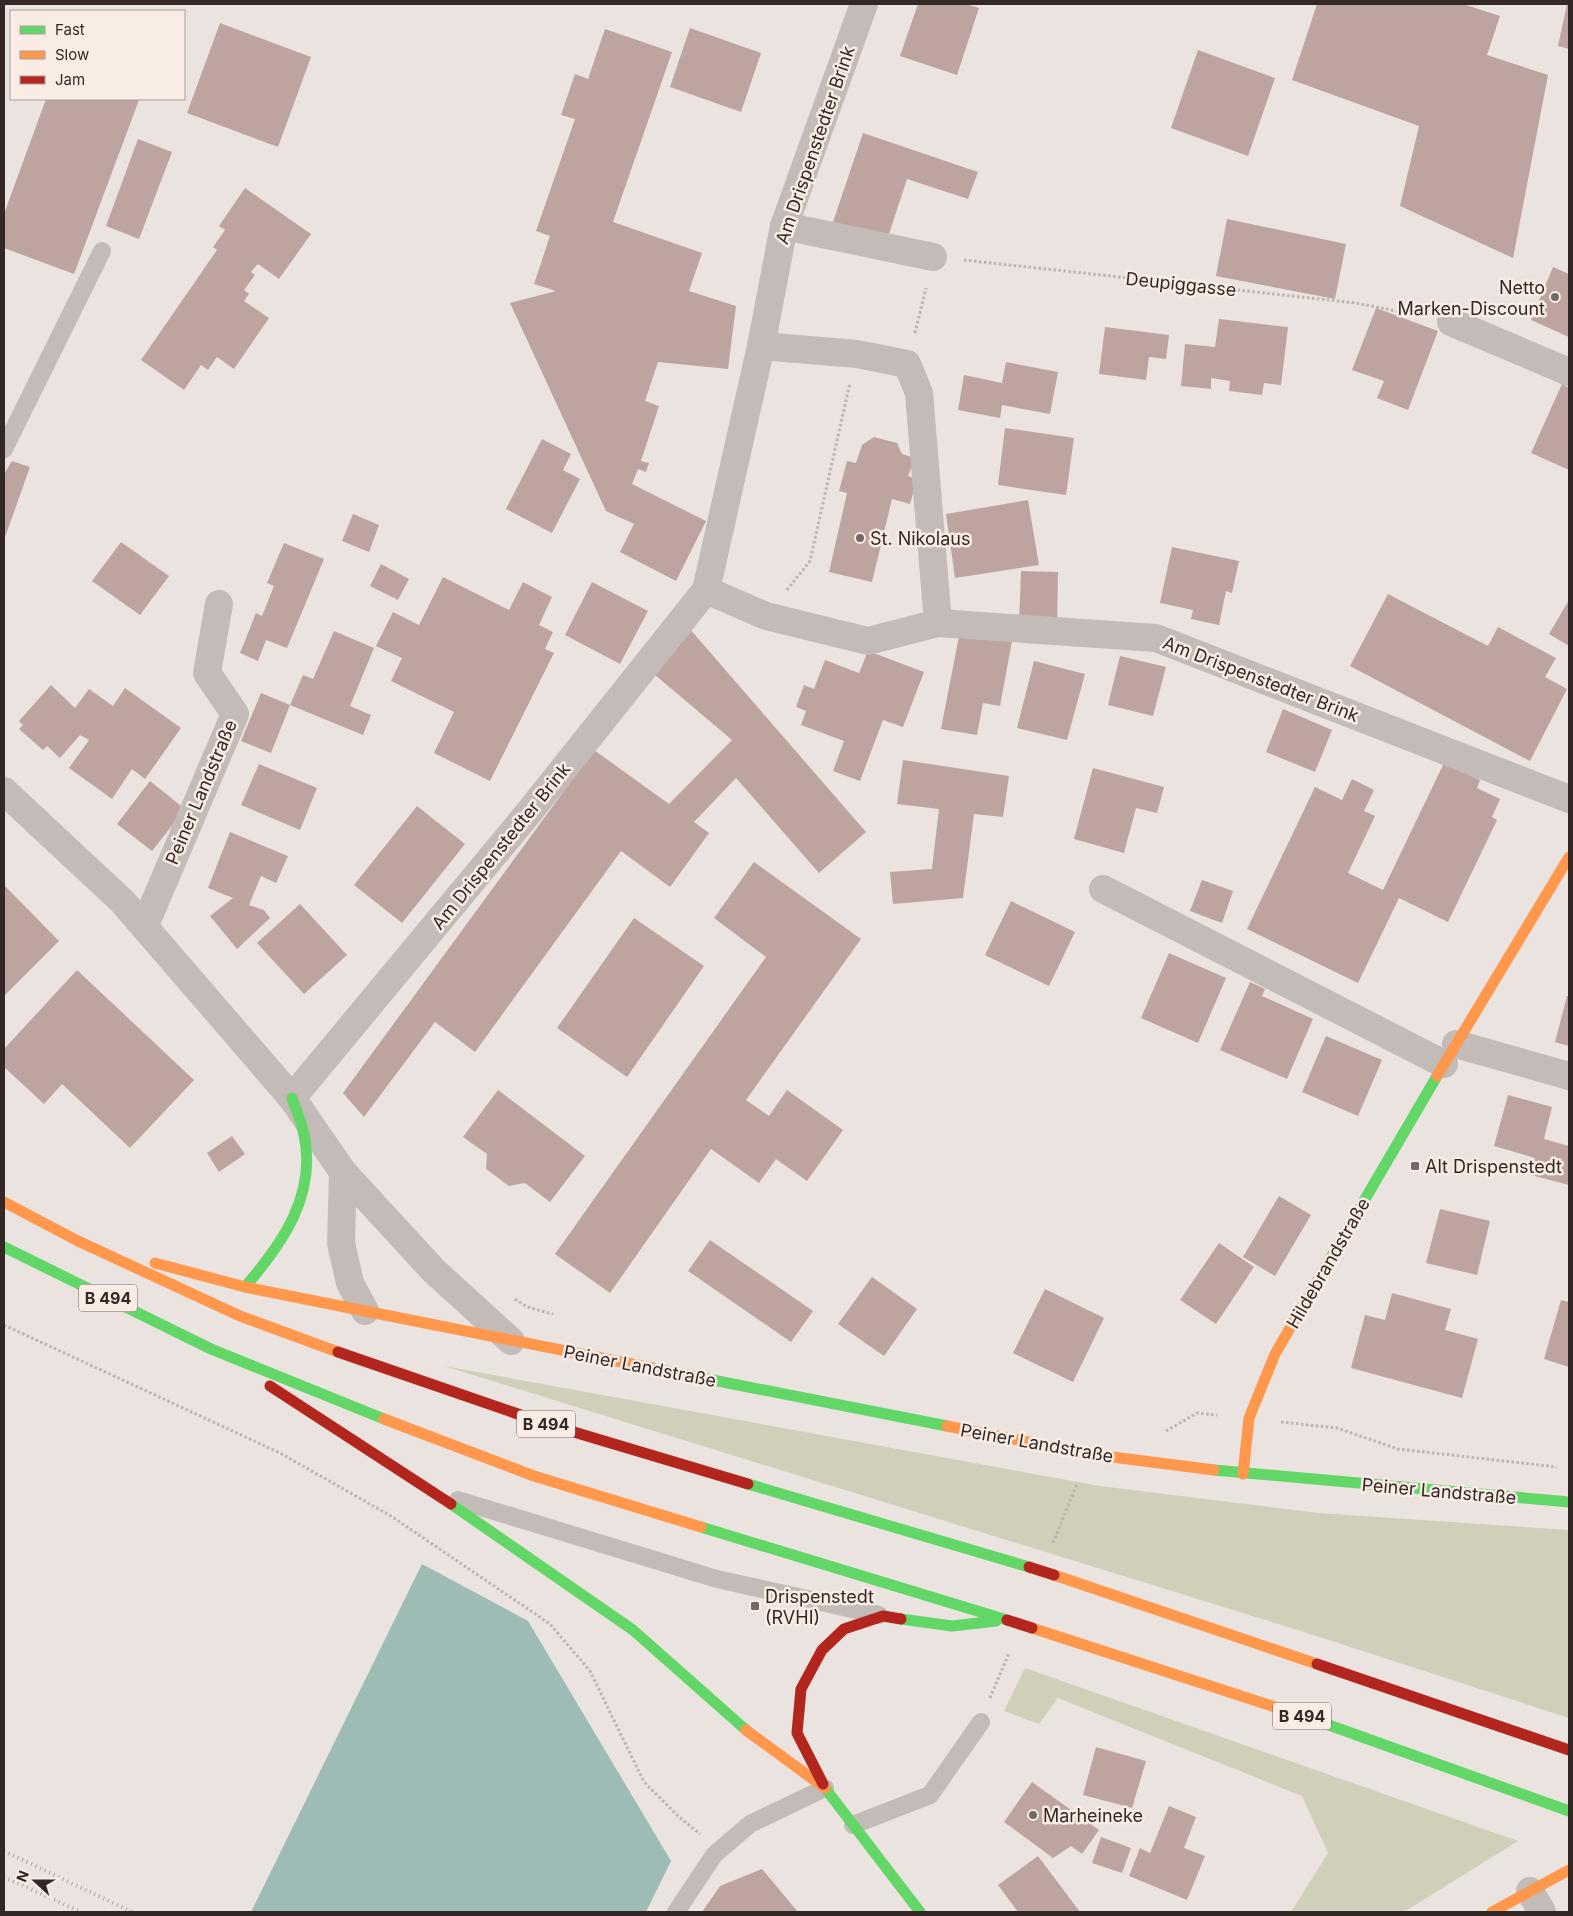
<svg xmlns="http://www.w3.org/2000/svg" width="1573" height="1916" viewBox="0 0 1573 1916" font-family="Inter,sans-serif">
	<rect width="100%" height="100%" fill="#ebe3df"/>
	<g fill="#d0cfba">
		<polygon points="444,1366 1100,1486 1318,1513 1569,1530 1569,1718 1301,1631"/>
		<polygon points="1025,1668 1518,1841 1404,1912 1291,1912 1328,1853 1302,1796 1058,1698 1039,1724 1004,1711"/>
	</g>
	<polygon fill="#9cbcb5" points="422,1564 528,1621 671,1861 646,1912 251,1912"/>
	<g fill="#bea4a1">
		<polygon points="918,4 966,4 979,8 957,75 900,56"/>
		<polygon points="1317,4 1463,4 1500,16 1487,55 1548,75 1513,258 1400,206 1419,126 1292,80"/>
		<polygon points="1567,4 1569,4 1569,49 1558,46"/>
		<polygon points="220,23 311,57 278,147 187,113"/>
		<polygon points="690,28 761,53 741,112 670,87"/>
		<polygon points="605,29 672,52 613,222 702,253 689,291 736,306 728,369 658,362 645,401 659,406 641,461 649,463 646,472 638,469 632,484 706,521 676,581 620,552 634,524 606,511 510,303 556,291 534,284 550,236 536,231 575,119 561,115 575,74 588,79"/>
		<polygon points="1198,50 1275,78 1248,156 1171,128"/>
		<polygon points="46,99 139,100 74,274 4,248 4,214"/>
		<polygon points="863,133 978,172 968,199 907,179 887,240 833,222"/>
		<polygon points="138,139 172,152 139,239 106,226"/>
		<polygon points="245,188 311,234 279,279 258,264 251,272 255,275 244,290 249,294 244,301 269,318 234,369 217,357 208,370 201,365 184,390 141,360 217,250 213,247 225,230 219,226"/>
		<polygon points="1227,219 1346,244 1335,299 1216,276"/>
		<polygon points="1553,267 1569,274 1569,337 1531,320"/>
		<polygon points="1376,308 1438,331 1408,410 1377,398 1384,381 1352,370"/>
		<polygon points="1219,319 1288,327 1281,385 1264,383 1262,395 1229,391 1230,381 1211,378 1211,389 1181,386 1185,344 1215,347"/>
		<polygon points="1105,327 1169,335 1166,359 1149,357 1146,380 1099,374"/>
		<polygon points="1006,362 1058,372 1050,414 1002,405 1000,418 958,410 964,375 1002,383"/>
		<polygon points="1562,384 1569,388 1569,470 1531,453"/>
		<polygon points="1005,428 1074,438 1066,495 998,485"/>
		<polygon points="874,437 897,443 902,454 915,458 908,476 917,479 910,504 892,499 872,582 829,572 847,493 839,491 847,461 856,463 862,445"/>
		<polygon points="542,439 571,454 563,470 580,479 552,533 506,509"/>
		<polygon points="12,461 30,467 4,540 4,474"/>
		<polygon points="1028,500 1039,565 955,578 946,514"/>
		<polygon points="353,514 379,525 369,552 342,541"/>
		<polygon points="121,542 169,576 140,615 92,581"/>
		<polygon points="284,543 324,559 287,648 266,640 258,661 240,653 256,613 262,616 274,586 267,583"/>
		<polygon points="1172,547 1239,561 1232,593 1226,591 1219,625 1191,619 1193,610 1160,603"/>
		<polygon points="381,564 409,579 398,600 370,586"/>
		<polygon points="1021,571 1058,572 1057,625 1019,624"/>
		<polygon points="443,577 509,610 523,582 552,597 539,625 553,632 545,649 554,653 490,781 434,753 454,712 391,681 402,658 376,646 393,612 419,625"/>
		<polygon points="592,582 648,611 620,664 565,635"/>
		<polygon points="1388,594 1488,646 1498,627 1556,658 1545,677 1567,689 1530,761 1350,666"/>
		<polygon points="1569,600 1569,646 1549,634"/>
		<polygon points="689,628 866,832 819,873 736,778 694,822 709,833 670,887 621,851 475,1052 435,1022 364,1117 343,1093 594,750 669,804 732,740 654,674"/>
		<polygon points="334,631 374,648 350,706 371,715 363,735 290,705 303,675 313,679"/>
		<polygon points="960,631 1012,641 1000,706 983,703 977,735 941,729"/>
		<polygon points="868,651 924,672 903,727 883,720 860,781 833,771 844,741 801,725 806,711 796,707 804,685 814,689 825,660 859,673"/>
		<polygon points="1120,656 1166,667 1153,716 1108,705"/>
		<polygon points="1034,661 1085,674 1067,740 1017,728"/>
		<polygon points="51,685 75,708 89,689 113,706 125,688 181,728 145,779 132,769 112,799 69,768 89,740 80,735 60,758 47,746 43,750 19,729 23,725 19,721"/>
		<polygon points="261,693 290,705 271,753 241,741"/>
		<polygon points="1283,709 1332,730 1315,772 1266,752"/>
		<polygon points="903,760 1009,776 1003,817 974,814 963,898 893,904 890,872 932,869 939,809 897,804"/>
		<polygon points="1444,763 1480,780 1477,788 1500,799 1492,817 1497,820 1448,922 1399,898 1358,983 1247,929 1315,787 1342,800 1352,779 1374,790 1364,811 1375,816 1348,873 1383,890"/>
		<polygon points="259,764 317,788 300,830 241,805"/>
		<polygon points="1093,768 1164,787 1157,813 1136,808 1124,853 1074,839"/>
		<polygon points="150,781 185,809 152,851 117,824"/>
		<polygon points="417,806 465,844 402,923 354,885"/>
		<polygon points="230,832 288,856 276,883 261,876 249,905 264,910 270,918 237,949 210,916 233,898 208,888"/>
		<polygon points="754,862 861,939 746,1100 769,1116 787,1090 843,1130 807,1181 776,1159 759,1183 711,1149 610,1293 555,1254 766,957 714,918"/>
		<polygon points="1202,880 1233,891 1222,923 1190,911"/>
		<polygon points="4,885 59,941 4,996"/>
		<polygon points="1011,901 1075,932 1049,986 985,955"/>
		<polygon points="300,904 347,955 304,994 257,943"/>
		<polygon points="634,918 704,966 627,1077 557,1028"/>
		<polygon points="1169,953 1226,978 1198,1043 1141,1018"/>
		<polygon points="77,970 194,1080 130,1148 62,1084 44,1104 4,1067 4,1049"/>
		<polygon points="1250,982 1265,989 1262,996 1313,1019 1287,1079 1220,1050"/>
		<polygon points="1567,996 1569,996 1569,1046 1555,1042"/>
		<polygon points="1326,1036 1382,1060 1358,1116 1302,1092"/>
		<polygon points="498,1090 585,1156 550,1202 525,1183 509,1186 486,1169 487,1154 463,1137"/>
		<polygon points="1508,1095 1552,1107 1544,1139 1569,1146 1569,1185 1531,1175 1535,1158 1494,1146"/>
		<polygon points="232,1136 245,1154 219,1172 207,1153"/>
		<polygon points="1279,1196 1311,1215 1275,1276 1243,1257"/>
		<polygon points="1440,1209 1490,1221 1477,1275 1426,1263"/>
		<polygon points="710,1240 813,1311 791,1342 688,1271"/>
		<polygon points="1219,1243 1254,1267 1216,1324 1180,1300"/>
		<polygon points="872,1277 917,1309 884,1356 838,1324"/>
		<polygon points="1045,1289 1104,1318 1073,1382 1013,1353"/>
		<polygon points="1392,1293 1451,1309 1445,1330 1478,1339 1462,1398 1351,1368 1365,1315 1385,1320"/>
		<polygon points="1561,1300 1569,1302 1569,1367 1544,1359"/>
		<polygon points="1096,1747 1146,1761 1132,1808 1083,1795"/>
		<polygon points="1032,1782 1099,1830 1082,1854 1071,1846 1053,1858 1004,1822"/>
		<polygon points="1169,1806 1196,1817 1184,1848 1205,1856 1187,1900 1129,1876 1140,1848 1150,1853"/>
		<polygon points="1101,1837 1131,1848 1122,1873 1092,1863"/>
		<polygon points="1038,1856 1080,1912 1018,1912 998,1885"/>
		<polygon points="762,1869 798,1912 702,1912 720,1886"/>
	</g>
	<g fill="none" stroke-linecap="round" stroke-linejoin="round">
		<g stroke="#bcb4b1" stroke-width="3" stroke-dasharray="2.5 2.5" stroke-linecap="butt">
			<polyline points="964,260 1356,303 1421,316"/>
			<polyline points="915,333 926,288"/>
			<polyline points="787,590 810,561 850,383"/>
			<polyline points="515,1299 527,1307 553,1314"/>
			<polyline points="4,1325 280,1453 391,1516 550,1624 590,1671 644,1782 678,1816 700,1834"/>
			<polyline points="1281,1422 1337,1428 1398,1449 1557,1467"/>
			<polyline points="1166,1431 1197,1413 1217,1415"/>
			<polyline points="1053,1543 1077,1484"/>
			<polyline points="990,1698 1009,1653"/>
		</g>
		<g stroke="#c3bbb8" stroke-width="18">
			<polyline points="4,449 102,251"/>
			<polyline points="458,1500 717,1579 879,1615"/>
			<polyline points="853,1825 930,1795 981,1722"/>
			<polyline points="676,1912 714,1855 750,1824 825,1788"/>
		</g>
		<g stroke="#c3bbb8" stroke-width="28">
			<polyline points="784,226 933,257"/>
			<polyline points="1451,322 1569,372"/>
			<polyline points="761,346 857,354 907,364 919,393 938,623"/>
			<polyline points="706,590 766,616 868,641 938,623 1156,638 1569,799"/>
			<polyline points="4,791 122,901 292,1098 343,1172 434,1271 511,1341"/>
			<polyline points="1103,889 1444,1064"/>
			<polyline points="145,925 235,714 207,673 219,604"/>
			<polyline points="1456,1044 1569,1076"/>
			<polyline points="292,1098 530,811 706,590 761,346 784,226 864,4"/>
			<polyline points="343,1172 341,1243 350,1283 365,1311"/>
			<polyline points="1530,1891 1542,1912"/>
		</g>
		<g stroke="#63d668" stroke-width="11">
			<polyline points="4,1247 211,1349 384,1419"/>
			<polyline points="1330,1259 1437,1076"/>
			<path d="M 245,1287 C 282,1244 317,1195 304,1135 C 302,1122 296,1110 292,1098"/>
			<polyline points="652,1368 947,1426"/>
			<polyline points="1214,1470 1569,1502"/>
			<polyline points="748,1484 1029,1567"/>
			<polyline points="451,1504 633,1630 746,1730"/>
			<polyline points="701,1527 1007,1620"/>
			<polyline points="901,1619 952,1626 996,1621"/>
			<polyline points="1312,1719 1569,1811"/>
			<polyline points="825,1788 920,1912"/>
		</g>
		<g stroke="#ff974d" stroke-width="11">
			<polyline points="1437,1076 1569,857"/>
			<polyline points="4,1202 78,1241 240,1316 338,1352"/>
			<polyline points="155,1263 245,1287 365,1311"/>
			<polyline points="365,1311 652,1368"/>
			<polyline points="384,1419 534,1476 701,1527"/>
			<polyline points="947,1426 1089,1454 1214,1470"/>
			<polyline points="1243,1474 1249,1418 1275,1354 1330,1259"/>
			<polyline points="1054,1575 1317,1664"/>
			<polyline points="1032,1628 1312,1719"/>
			<polyline points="746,1730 825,1788"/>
			<polyline points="1492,1912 1569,1870"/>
		</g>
		<g stroke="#b3261e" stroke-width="11">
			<polyline points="338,1352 547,1424 748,1484"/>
			<polyline points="270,1386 451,1504"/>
			<polyline points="1317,1664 1569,1750"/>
			<polyline points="823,1784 797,1733 801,1689 822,1650 844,1629 883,1616 901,1619"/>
		</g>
		<g stroke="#aba4a2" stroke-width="4" stroke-dasharray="1 4" stroke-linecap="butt">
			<polyline points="4,1851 132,1912"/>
			<polyline points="4,1877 81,1912"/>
		</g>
		<g stroke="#b3261e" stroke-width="11">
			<polyline points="1029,1567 1054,1575"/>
			<polyline points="1007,1620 1032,1628"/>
		</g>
	</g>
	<g fill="#746967" stroke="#f8ece5" stroke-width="2">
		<circle cx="1555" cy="297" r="5"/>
		<circle cx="860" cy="538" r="5"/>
		<rect x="1410" y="1161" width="10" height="10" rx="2.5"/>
		<rect x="750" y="1601" width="10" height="10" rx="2.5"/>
		<circle cx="1033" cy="1815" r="5"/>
	</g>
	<g text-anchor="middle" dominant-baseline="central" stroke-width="5" stroke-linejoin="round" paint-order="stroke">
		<g fill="#f8ece5" stroke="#6f6360" stroke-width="1">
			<rect x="79" y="1284.5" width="58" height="27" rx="4"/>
			<rect x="517" y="1410.5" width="58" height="27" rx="4"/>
			<rect x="1273" y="1702.5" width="58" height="27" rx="4"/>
		</g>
		<g font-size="16" font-weight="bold" fill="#342827">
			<text x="108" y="1298">B 494</text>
			<text x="546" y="1424">B 494</text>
			<text x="1302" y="1716">B 494</text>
		</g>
		<g font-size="18" fill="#342827" stroke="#f8ece5">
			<text transform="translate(815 145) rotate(-71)">Am Drispenstedter Brink</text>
			<text transform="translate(1181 284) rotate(6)">Deupiggasse</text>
			<text transform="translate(1261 679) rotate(21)">Am Drispenstedter Brink</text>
			<text transform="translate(201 792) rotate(-67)">Peiner Landstraße</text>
			<text transform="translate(501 846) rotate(-51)">Am Drispenstedter Brink</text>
			<text transform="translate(1328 1263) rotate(-60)">Hildebrandstraße</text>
			<text transform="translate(640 1366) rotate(11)">Peiner Landstraße</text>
			<text transform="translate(1037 1443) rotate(10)">Peiner Landstraße</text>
			<text transform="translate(1439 1491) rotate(5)">Peiner Landstraße</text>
		</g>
		<g font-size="18" fill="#342827" stroke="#f8ece5" text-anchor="start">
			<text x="1545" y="287" text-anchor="end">Netto<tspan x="1545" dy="21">Marken-Discount</tspan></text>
			<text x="870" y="538">St. Nikolaus</text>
			<text x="1425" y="1166">Alt Drispenstedt</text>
			<text x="765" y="1596">Drispenstedt<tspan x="765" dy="21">(RVHI)</tspan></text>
			<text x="1043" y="1815">Marheineke</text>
		</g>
	</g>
	<rect width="1573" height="1916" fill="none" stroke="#342827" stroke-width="10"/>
	<rect x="10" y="10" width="175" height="90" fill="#f8ece5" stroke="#aa9e99"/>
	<rect x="20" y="26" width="25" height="8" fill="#63d668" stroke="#aa9e99"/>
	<text x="55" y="35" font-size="15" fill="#342827">Fast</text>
	<rect x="20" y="51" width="25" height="8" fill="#ff974d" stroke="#aa9e99"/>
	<text x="55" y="60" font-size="15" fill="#342827">Slow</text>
	<rect x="20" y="76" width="25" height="8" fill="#b3261e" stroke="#aa9e99"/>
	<text x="55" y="85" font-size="15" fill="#342827">Jam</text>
	<g transform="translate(35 1881) rotate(291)" stroke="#f8ece5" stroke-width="4" paint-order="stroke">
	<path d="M0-4L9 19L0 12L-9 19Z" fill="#342827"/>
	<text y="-8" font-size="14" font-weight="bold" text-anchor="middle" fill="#342827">N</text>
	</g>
</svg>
